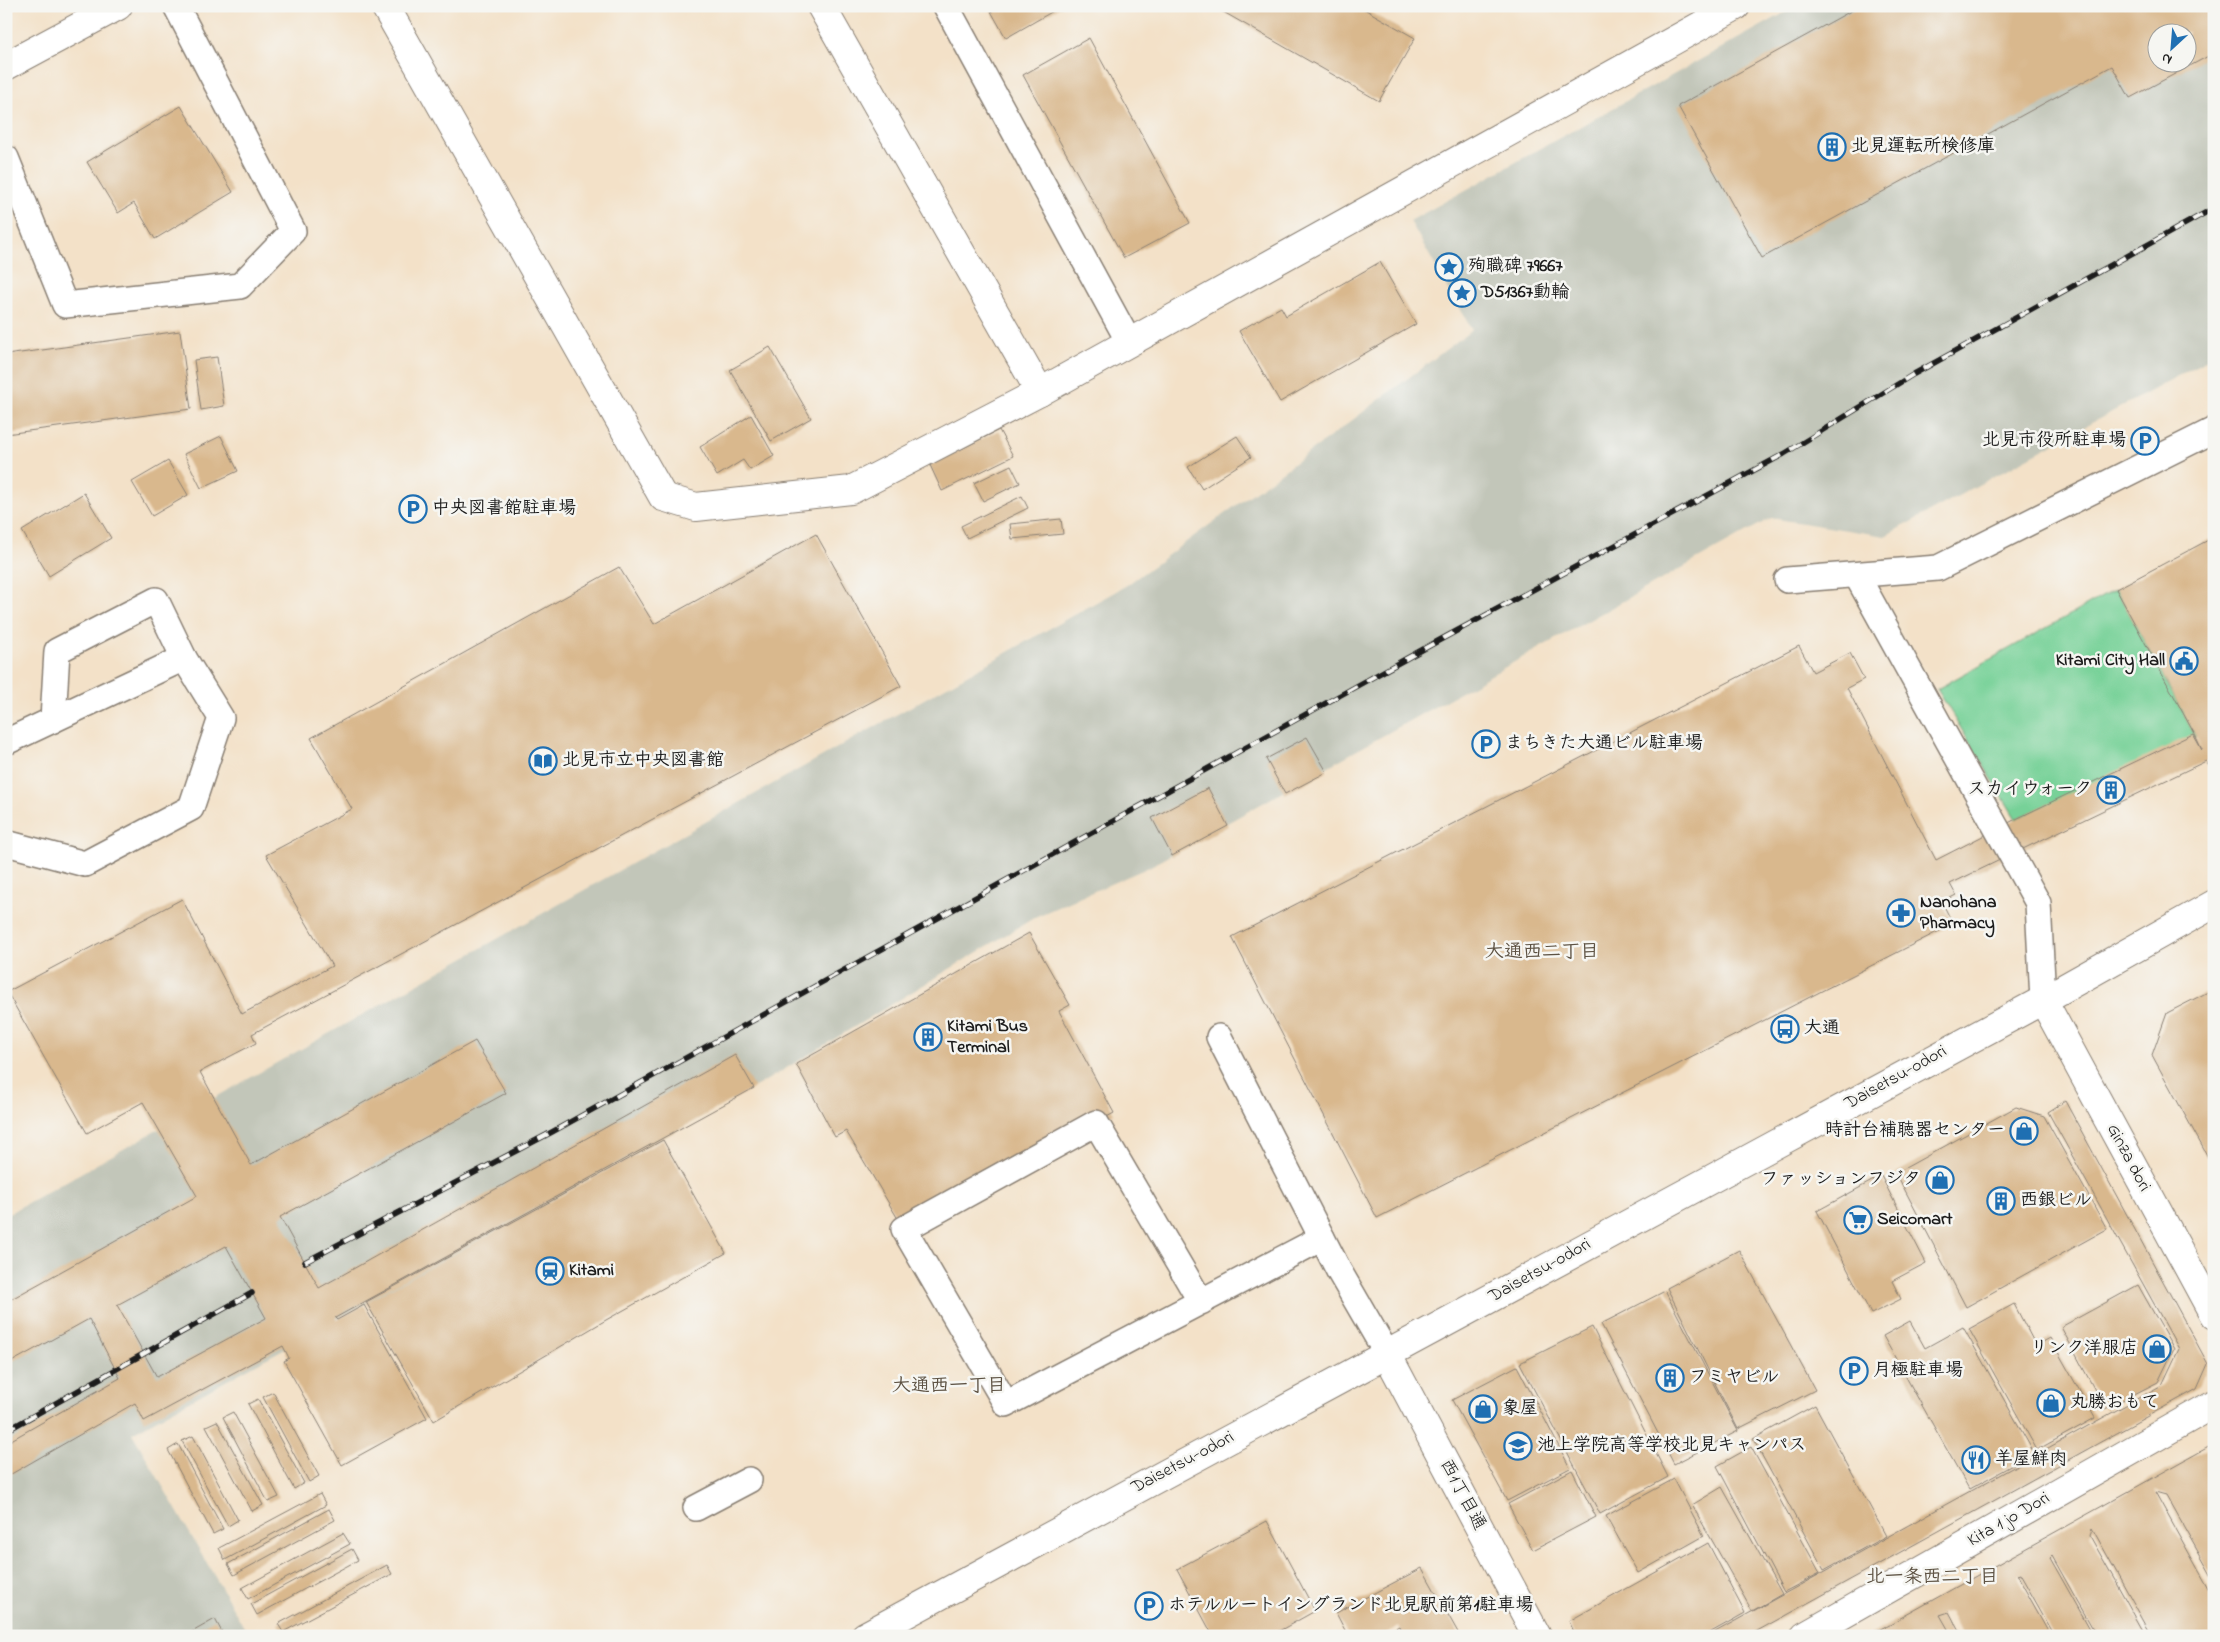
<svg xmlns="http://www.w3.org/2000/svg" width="2220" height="1642" viewBox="0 0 2220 1642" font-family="'Indie Flower','Klee One',sans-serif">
	<rect width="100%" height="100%" fill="#f6f6f2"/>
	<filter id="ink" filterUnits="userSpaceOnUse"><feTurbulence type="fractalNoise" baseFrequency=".02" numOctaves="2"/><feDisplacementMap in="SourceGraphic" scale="10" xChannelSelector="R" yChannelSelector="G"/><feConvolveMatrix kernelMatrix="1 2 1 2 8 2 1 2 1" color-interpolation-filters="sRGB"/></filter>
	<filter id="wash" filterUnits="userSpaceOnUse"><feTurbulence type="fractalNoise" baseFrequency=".0096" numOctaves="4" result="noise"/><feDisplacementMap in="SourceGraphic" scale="20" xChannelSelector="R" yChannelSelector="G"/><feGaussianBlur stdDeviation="1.12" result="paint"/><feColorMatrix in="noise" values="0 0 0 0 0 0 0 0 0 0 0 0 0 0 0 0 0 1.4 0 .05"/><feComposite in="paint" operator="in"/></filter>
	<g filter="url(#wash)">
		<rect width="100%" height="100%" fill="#f3e1c8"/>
		<path fill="#c2c6b9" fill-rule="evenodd" d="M 1797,6 L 2214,6 L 2214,356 L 1885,536 L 1771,518 L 1147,868 L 1037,916 L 762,1083 L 132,1433 L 249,1636 L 6,1636 L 6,1215 L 1127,585 L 1330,437 L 1472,330 L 1410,221 ZM 2158,32 L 2188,32 L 2188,62 L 2158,62 Z"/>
		<polygon fill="#77d198" stroke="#4a765a" points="2116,589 2196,737 2016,819 1937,689"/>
		<g id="blocks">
			<g fill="#d9b88d" fill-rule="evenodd">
				<polygon points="988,6 1062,6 1006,38"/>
				<polygon points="1213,6 1359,6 1415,38 1379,101"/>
				<path d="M 1860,6 L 2214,6 L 2214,53 L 2130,98 L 2112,66 L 1762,258 L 1678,106 ZM 2158,32 L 2188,32 L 2188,62 L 2158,62 Z"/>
				<polygon points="1089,38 1190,223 1124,258 1023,75"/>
				<polygon points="181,106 233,192 155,239 134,203 118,213 87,162"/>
				<polygon points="1380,262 1416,324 1280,402 1239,331 1281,307 1286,316"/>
				<polygon points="180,331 191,409 6,434 6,355"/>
				<polygon points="770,347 811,418 771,441 730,370"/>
				<polygon points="217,357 224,406 201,410 194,360"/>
				<polygon points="751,415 774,456 750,470 743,460 717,476 700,447"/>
				<polygon points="999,430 1013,456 942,491 930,465"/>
				<polygon points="221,436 238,471 201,488 184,454"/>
				<polygon points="1237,436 1251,457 1202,489 1188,467"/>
				<polygon points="168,461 188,495 152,516 132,482"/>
				<polygon points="1011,465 1020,483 983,501 974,483"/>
				<polygon points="84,493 111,538 49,576 22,531"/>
				<polygon points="1022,496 1028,508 967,538 961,526"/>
				<polygon points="1061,519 1063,534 1012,539 1010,524"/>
				<path d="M 816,534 L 901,686 L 252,1034 L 256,1043 L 200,1072 L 251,1165 L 475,1041 L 506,1093 L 280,1217 L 319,1288 L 735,1055 L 754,1088 L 335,1318 L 337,1320 L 364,1305 L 427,1418 L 342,1465 L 284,1361 L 289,1358 L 283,1346 L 144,1421 L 135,1403 L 6,1477 L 6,1443 L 120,1378 L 89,1319 L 6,1365 L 6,1302 L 197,1196 L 143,1102 L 87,1133 L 7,992 L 182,899 L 242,1014 L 332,966 L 266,855 L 352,809 L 311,738 L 619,567 L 654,624 ZM 226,1246 L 266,1318 L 157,1377 L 117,1305 Z"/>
				<polygon points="2214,537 2214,772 2206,761 1950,884 1956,895 1942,902 1953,924 1377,1218 1232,937 1799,646 1813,672 1850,653 1864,679 1847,688 1936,860 2016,819 2193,734 2202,750 2196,737 2116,589"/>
				<polygon points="1307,737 1327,772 1285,794 1266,759"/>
				<polygon points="1208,788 1228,826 1172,856 1152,818"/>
				<polygon points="1029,933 1070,1005 1059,1011 1114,1113 904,1229 846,1131 835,1137 796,1064"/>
				<polygon points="2208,992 2214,1003 2214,1168 2152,1055 2167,1013"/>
				<polygon points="2065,1101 2208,1364 2197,1389 1748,1636 1708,1636 2162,1385 2179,1349 2048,1112"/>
				<polygon points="2016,1107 2044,1116 2107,1229 1966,1307 1896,1173"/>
				<polygon points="663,1140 726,1253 606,1320 434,1421 366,1302"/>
				<polygon points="1881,1176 1926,1263 1892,1281 1901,1299 1871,1314 1817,1211"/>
				<polygon points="1739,1250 1815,1390 1738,1429 1667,1288"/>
				<polygon points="2138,1285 2174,1349 2158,1382 2105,1409 2061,1327"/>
				<polygon points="1665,1291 1738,1431 1674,1464 1601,1324"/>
				<polygon points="2014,1304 2036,1346 2050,1338 2095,1418 2037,1450 1969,1329"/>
				<polygon points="1910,1321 1925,1348 1963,1327 2034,1453 1969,1489 1883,1336"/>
				<polygon points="1592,1327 1668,1477 1600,1514 1520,1363"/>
				<polygon points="1517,1366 1570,1468 1507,1501 1452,1400"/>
				<polygon points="273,1392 319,1476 309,1482 263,1397"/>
				<polygon points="258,1399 304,1483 294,1489 248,1404"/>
				<polygon points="1815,1405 1886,1536 1824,1570 1753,1439"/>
				<polygon points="233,1412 279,1497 268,1502 223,1417"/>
				<polygon points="217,1421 263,1505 252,1511 206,1426"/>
				<polygon points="193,1436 238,1520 228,1526 182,1441"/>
				<polygon points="178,1444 223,1529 213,1534 168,1450"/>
				<polygon points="2214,1444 2214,1580 2166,1495 2155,1492 2214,1598 2214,1636 2152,1636 2092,1528 2090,1536 2146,1636 2097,1636 2052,1556 2050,1558 2094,1636 2055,1636 2020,1574 2017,1575 2051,1636 1962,1636 1949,1612 1940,1615 1952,1636 1868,1636"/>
				<polygon points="1751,1447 1820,1573 1784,1592 1717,1466"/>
				<polygon points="1572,1470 1596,1517 1533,1550 1508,1504"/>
				<polygon points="1674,1479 1704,1536 1638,1573 1606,1516"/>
				<polygon points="1722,1487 1782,1594 1752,1611 1692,1505"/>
				<polygon points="320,1494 326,1505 225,1560 219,1548"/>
				<polygon points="329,1509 335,1520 234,1575 228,1564"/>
				<polygon points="1267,1521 1315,1611 1270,1636 1213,1636 1177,1569"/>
				<polygon points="343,1533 350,1544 248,1599 242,1588"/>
				<polygon points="1708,1543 1745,1613 1704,1636 1576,1636 1569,1621"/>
				<polygon points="352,1549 358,1560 257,1615 251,1604"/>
				<polygon points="387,1565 392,1574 283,1632 278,1624"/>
				<polygon points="1422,1568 1460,1636 1404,1636 1399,1626 1381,1636 1348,1636 1336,1613"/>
				<polygon points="215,1619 224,1636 185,1636"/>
			</g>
		</g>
	</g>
	<g filter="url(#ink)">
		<use href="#blocks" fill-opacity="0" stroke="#887e72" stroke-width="1"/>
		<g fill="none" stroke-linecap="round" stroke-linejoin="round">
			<g stroke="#887e72" stroke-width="28">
				<g id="service">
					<polyline points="946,6 1129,342"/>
					<polyline points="6,158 65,305 240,286 293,231 176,6"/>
					<polyline points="1857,576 2038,903 2043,1000"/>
					<polyline points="1787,580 1938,568 2214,430"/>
					<polyline points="53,720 57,651 156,600 184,658"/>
					<polyline points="6,742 184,658 221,718 191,808 85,864 6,843"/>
					<polyline points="1219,1037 1339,1271 1387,1354"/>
					<polyline points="1201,1302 1096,1123 904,1229 1006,1404 1322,1238"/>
					<polyline points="696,1508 749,1480"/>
				</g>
			</g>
			<g stroke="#887e72" stroke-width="30">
				<g id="minor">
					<polyline points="385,6 663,497 696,507 851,490 1040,392 1736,6"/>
					<polyline points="821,6 1040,392"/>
					<polyline points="1387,1354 1537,1636"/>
					<polyline points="1805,1636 2214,1404"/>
				</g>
			</g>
			<g stroke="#887e72" stroke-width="30">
				<g id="tertiary">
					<polyline points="6,66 118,6"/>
					<polyline points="2043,1000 2214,1315"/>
				</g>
			</g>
			<g stroke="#887e72" stroke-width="30">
				<polyline id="trunk" points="865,1636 2043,1000 2214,904"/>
			</g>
			<use href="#service" stroke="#fff" stroke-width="25"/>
			<use href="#minor" stroke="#fff" stroke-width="28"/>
			<use href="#tertiary" stroke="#fff" stroke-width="28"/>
			<use href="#trunk" stroke="#fff" stroke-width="28"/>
			<g stroke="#1c1c1c" stroke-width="5.5">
				<g id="rail">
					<polyline points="305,1262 552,1132 1438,641 1784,454 1914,374 2214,208"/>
					<polyline points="6,1431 252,1293"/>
				</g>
			</g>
			<use href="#rail" stroke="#f6f6f2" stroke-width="4" stroke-dasharray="11" stroke-linecap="butt"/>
		</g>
	</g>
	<defs>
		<g id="building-ring" transform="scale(1.4375)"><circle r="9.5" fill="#f6f6f2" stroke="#1f6fb2" stroke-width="1.5"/><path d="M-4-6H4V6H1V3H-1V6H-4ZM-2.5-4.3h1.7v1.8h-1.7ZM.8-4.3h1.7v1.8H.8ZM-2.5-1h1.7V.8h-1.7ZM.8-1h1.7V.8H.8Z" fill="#1f6fb2"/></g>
		<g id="sight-ring" transform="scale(1.4375)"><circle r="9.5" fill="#f6f6f2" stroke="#1f6fb2" stroke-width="1.5"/><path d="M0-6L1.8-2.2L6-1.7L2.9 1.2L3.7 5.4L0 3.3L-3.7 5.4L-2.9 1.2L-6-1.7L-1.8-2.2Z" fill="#1f6fb2"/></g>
		<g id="parking-ring" transform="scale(1.4375)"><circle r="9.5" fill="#f6f6f2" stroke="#1f6fb2" stroke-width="1.5"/><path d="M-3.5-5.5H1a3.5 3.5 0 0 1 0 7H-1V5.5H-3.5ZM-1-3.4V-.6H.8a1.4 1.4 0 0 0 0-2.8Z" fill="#1f6fb2"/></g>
		<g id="civic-ring" transform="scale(1.4375)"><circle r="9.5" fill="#f6f6f2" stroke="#1f6fb2" stroke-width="1.5"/><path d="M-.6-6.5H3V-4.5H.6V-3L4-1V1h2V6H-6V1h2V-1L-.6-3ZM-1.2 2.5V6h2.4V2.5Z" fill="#1f6fb2"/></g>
		<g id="library-ring" transform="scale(1.4375)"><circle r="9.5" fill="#f6f6f2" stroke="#1f6fb2" stroke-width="1.5"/><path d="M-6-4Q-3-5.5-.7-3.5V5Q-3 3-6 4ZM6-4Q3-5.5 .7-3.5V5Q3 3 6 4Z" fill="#1f6fb2"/></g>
		<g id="pharmacy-ring" transform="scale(1.4375)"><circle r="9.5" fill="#f6f6f2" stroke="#1f6fb2" stroke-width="1.5"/><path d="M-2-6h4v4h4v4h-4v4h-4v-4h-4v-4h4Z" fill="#1f6fb2"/></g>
		<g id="bus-ring" transform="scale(1.4375)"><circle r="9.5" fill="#f6f6f2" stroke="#1f6fb2" stroke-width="1.5"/><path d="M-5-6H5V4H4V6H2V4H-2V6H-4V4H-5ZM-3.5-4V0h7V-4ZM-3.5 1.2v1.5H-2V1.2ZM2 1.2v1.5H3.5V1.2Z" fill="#1f6fb2"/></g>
		<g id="shop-ring" transform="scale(1.4375)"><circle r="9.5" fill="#f6f6f2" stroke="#1f6fb2" stroke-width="1.5"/><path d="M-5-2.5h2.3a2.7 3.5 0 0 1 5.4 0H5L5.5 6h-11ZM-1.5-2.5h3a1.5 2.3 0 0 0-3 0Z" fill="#1f6fb2"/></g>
		<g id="supermarket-ring" transform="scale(1.4375)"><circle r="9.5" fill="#f6f6f2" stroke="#1f6fb2" stroke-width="1.5"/><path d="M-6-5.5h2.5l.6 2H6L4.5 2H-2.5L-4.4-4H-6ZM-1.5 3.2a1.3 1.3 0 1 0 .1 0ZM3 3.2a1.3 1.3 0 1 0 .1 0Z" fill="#1f6fb2"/></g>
		<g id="station-ring" transform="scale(1.4375)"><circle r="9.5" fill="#f6f6f2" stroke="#1f6fb2" stroke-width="1.5"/><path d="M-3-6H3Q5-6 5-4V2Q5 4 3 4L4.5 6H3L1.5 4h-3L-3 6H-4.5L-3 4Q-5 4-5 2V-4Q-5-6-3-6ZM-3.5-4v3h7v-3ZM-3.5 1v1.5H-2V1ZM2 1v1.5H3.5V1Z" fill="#1f6fb2"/></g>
		<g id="school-ring" transform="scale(1.4375)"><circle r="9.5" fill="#f6f6f2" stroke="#1f6fb2" stroke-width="1.5"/><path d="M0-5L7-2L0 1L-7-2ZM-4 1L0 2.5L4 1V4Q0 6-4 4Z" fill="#1f6fb2"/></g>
		<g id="restaurant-ring" transform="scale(1.4375)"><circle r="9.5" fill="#f6f6f2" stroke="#1f6fb2" stroke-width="1.5"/><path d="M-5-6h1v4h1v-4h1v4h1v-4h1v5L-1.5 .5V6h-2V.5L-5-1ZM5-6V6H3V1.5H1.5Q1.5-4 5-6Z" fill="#1f6fb2"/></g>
	</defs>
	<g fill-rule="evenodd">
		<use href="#building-ring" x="1832" y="147"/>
		<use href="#sight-ring" x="1449" y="267"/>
		<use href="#sight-ring" x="1462" y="293"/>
		<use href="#parking-ring" x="2145" y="441"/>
		<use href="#parking-ring" x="413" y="509"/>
		<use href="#civic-ring" x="2184" y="661"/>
		<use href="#parking-ring" x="1486" y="744"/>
		<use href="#library-ring" x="543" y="761"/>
		<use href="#building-ring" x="2111" y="790"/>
		<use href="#pharmacy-ring" x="1901" y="913"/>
		<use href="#bus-ring" x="1785" y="1029"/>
		<use href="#building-ring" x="928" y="1037"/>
		<use href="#shop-ring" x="2024" y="1131"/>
		<use href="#shop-ring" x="1940" y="1180"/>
		<use href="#building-ring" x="2001" y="1201"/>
		<use href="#supermarket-ring" x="1858" y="1220"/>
		<use href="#station-ring" x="550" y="1271"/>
		<use href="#shop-ring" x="2157" y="1349"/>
		<use href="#parking-ring" x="1854" y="1371"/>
		<use href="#building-ring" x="1670" y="1378"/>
		<use href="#shop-ring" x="2051" y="1403"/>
		<use href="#shop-ring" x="1483" y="1409"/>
		<use href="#school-ring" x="1518" y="1446"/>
		<use href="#restaurant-ring" x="1976" y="1460"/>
		<use href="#parking-ring" x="1149" y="1606"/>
	</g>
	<g text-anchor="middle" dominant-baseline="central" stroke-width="5" stroke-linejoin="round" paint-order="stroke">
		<g font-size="18" font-weight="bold" fill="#1c1c1c" stroke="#f6f6f2" text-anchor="start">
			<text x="1851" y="147">北見運転所検修庫</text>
			<text x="1468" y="267">殉職碑 79667</text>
			<text x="1481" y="293">D51367動輪</text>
			<text x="2126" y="441" text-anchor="end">北見市役所駐車場</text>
			<text x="432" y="509">中央図書館駐車場</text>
			<text x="2165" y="661" text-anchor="end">Kitami City Hall</text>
			<text x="1505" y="744">まちきた大通ビル駐車場</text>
			<text x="562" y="761">北見市立中央図書館</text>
			<text x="2092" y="790" text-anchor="end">スカイウォーク</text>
			<text x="1920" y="903">Nanohana<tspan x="1920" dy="21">Pharmacy</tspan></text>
			<text x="947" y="1027">Kitami Bus<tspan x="947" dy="21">Terminal</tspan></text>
			<text x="1804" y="1029">大通</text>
			<text x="2005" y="1131" text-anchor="end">時計台補聴器センター</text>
			<text x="1921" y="1180" text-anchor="end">ファッションフジタ</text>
			<text x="2020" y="1201">西銀ビル</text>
			<text x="1877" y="1220">Seicomart</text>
			<text x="569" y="1271">Kitami</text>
			<text x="2138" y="1349" text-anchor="end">リンク洋服店</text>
			<text x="1873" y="1371">月極駐車場</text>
			<text x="1689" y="1378">フミヤビル</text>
			<text x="2070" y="1403">丸勝おもて</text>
			<text x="1502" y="1409">象屋</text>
			<text x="1537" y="1446">池上学院高等学校北見キャンパス</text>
			<text x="1995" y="1460">羊屋鮮肉</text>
			<text x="1168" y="1606">ホテルルートイングランド北見駅前第1駐車場</text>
		</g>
		<g font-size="18" fill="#1c1c1c" stroke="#f6f6f2">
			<text transform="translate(1896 1078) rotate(-29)">Daisetsu-odori</text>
			<text transform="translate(2128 1158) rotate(62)">Ginza dori</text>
			<text transform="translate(1540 1271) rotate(-29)">Daisetsu-odori</text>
			<text transform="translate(1183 1463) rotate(-28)">Daisetsu-odori</text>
			<text transform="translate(1462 1495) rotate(62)">西1丁目通</text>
			<text transform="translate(2009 1520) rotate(-30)">Kita 1 jo Dori</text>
		</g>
		<g font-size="19" font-weight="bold" fill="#5e5344" stroke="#f6f6f2">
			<text x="1542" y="952">大通西二丁目</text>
			<text x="949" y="1386">大通西一丁目</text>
			<text x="1932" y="1577">北一条西二丁目</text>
		</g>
	</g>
	<rect width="2220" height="1642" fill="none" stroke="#f6f6f2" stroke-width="25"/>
	<g transform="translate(2172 48) rotate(206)"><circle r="24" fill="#f6f6f2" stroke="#9f9f9c"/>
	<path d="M0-4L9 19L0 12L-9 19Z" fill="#1f6fb2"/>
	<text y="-8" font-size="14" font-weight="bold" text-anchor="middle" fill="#1c1c1c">N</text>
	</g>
</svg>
